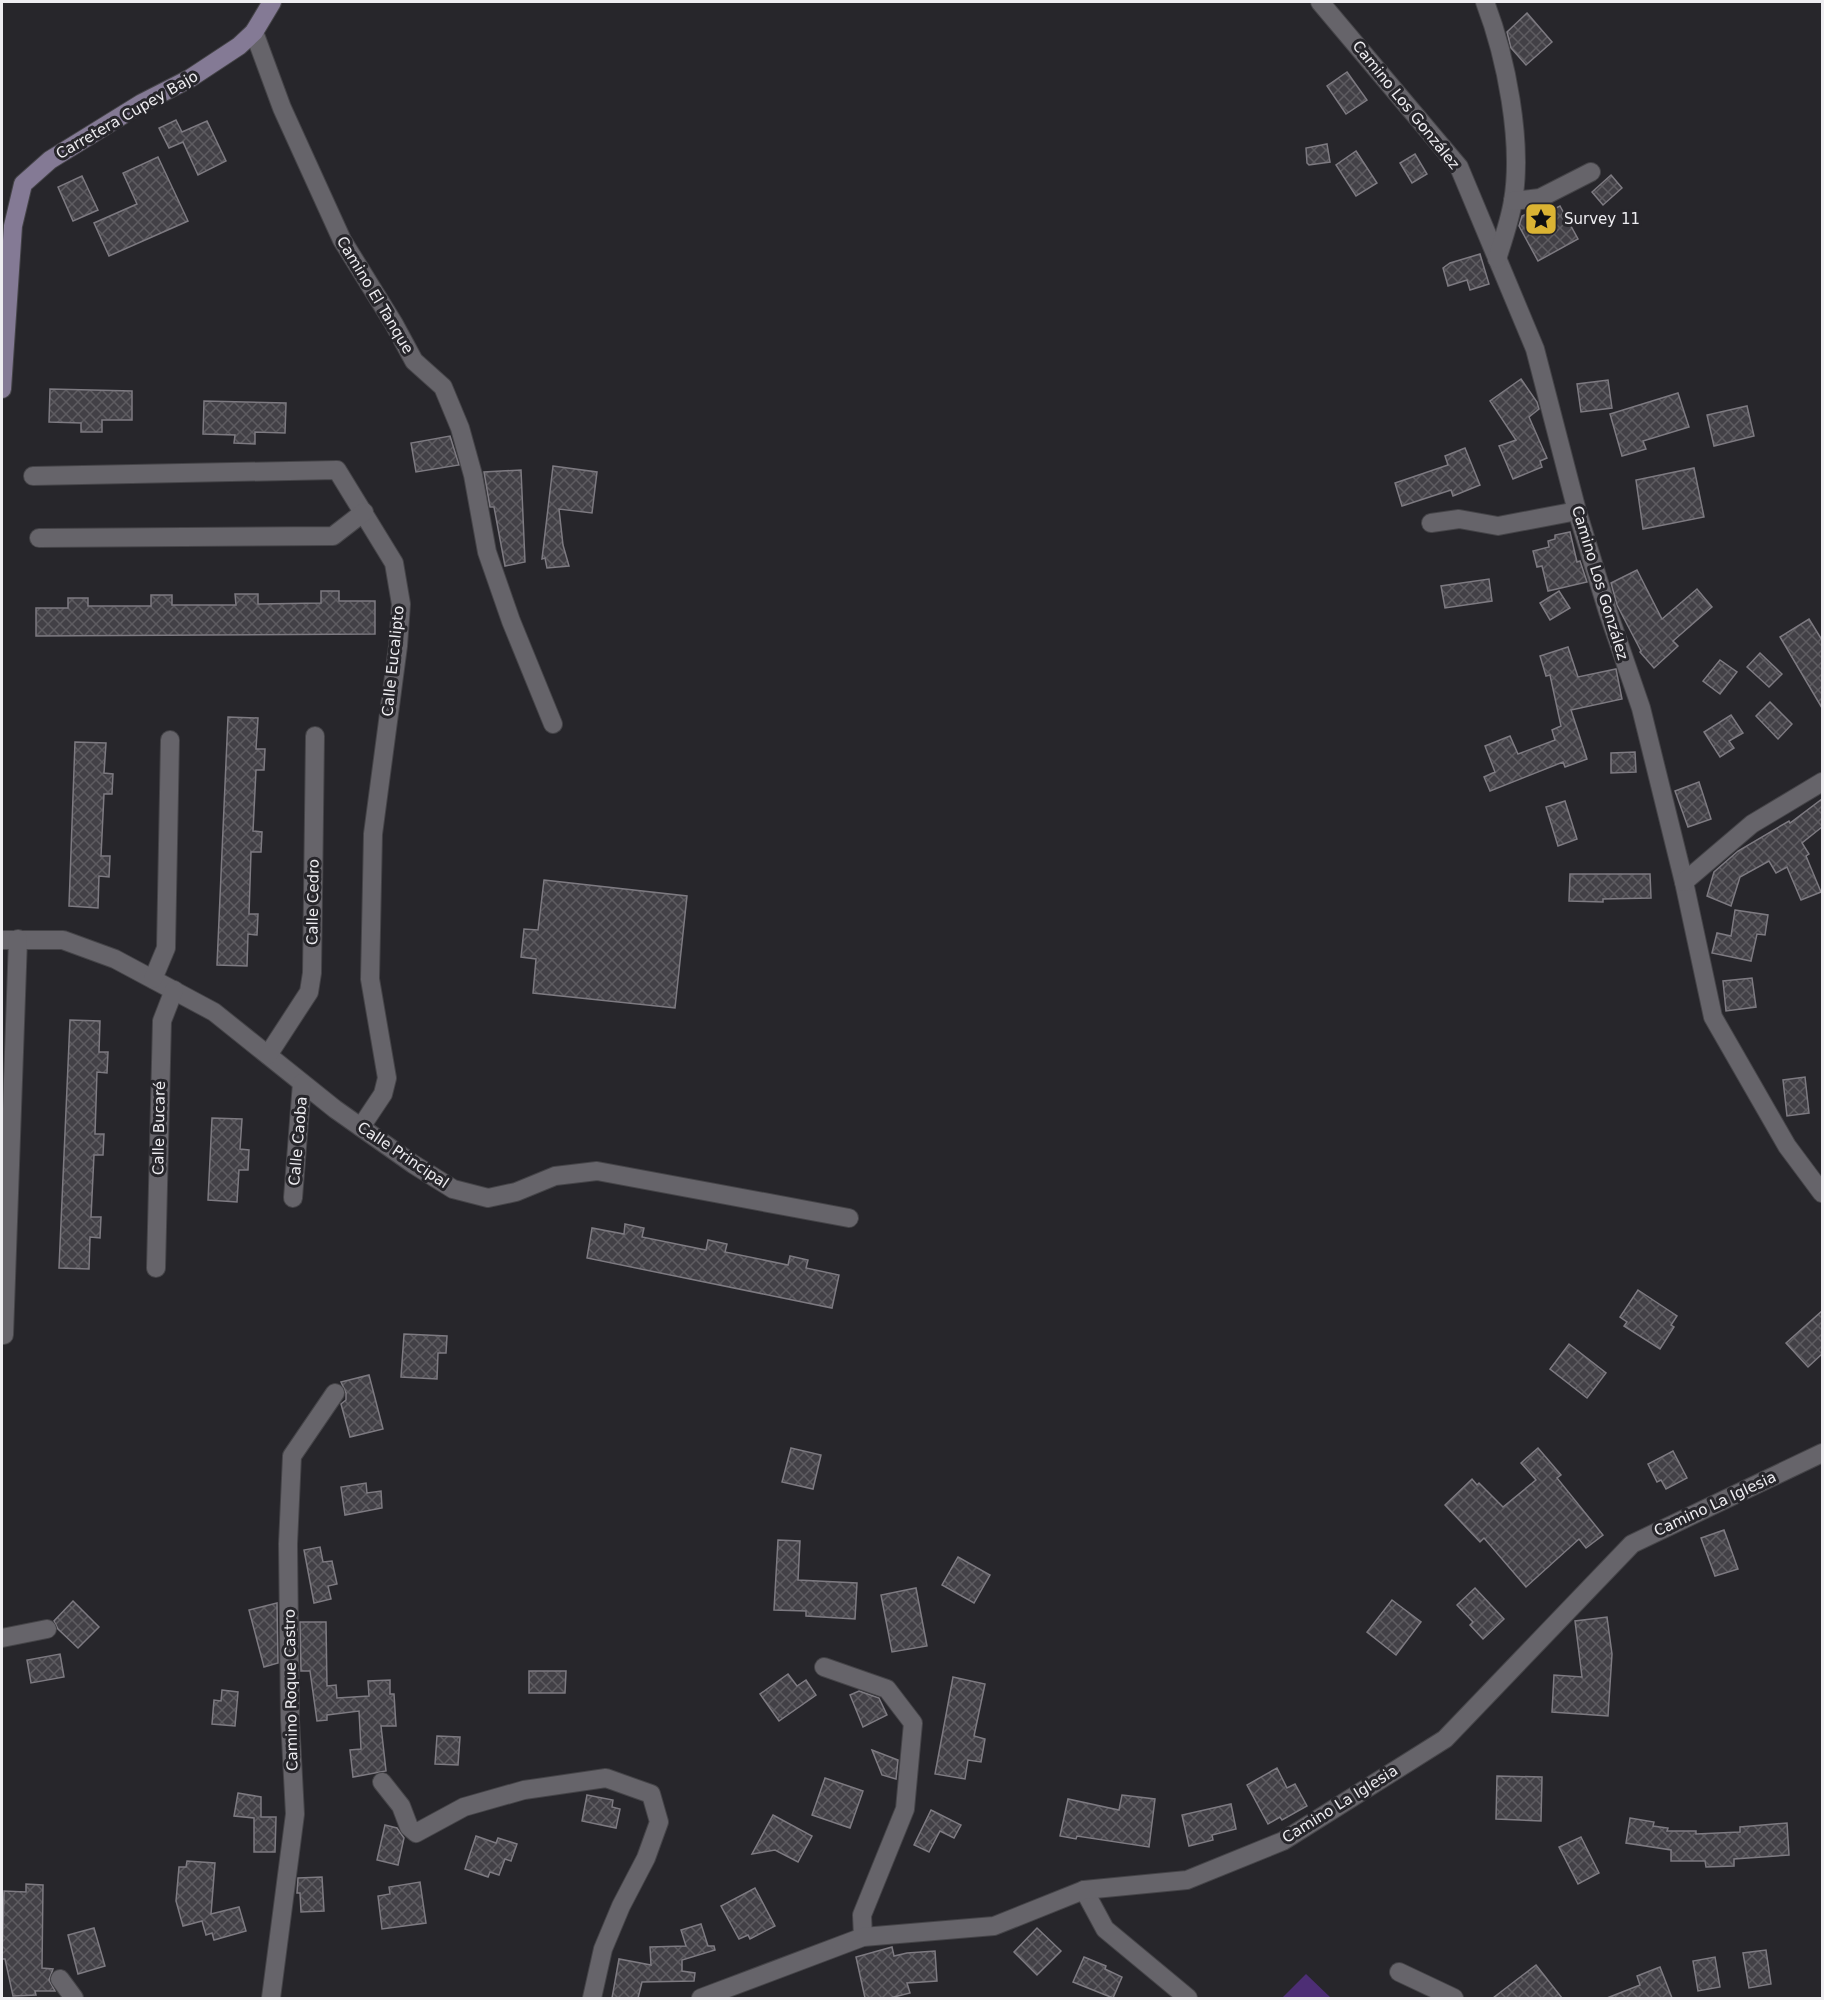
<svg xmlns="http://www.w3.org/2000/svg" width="1824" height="2000" viewBox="0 0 1824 2000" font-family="'DejaVu Sans',sans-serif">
	<defs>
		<pattern id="building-cross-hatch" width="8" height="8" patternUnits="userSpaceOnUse" patternTransform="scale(1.5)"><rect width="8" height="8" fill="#424046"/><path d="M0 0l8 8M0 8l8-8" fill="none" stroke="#5e5c61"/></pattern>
	</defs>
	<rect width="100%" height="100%" fill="#27262b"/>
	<polygon fill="#4d2e75" points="1306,1974 1331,1998 1282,1998"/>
	<g fill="url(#building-cross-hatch)" stroke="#7d7a81" stroke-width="1.5">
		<polygon points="1527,13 1552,42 1526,65 1511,48 1507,32"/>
		<polygon points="1347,72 1367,100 1346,114 1327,86"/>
		<polygon points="176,120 182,132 207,121 226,161 198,175 183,142 169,148 159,128"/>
		<polygon points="1327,144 1330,162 1309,165 1307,163 1306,148"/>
		<polygon points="1356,151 1377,183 1356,196 1336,165"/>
		<polygon points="1415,154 1427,174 1412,183 1400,163"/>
		<polygon points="158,157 188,221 109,256 94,223 137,204 123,173"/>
		<polygon points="1611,175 1622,188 1603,205 1592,192"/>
		<polygon points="82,176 98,210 73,221 58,187"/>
		<polygon points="1560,206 1578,239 1538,261 1519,226 1522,216 1535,210 1539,217"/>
		<polygon points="1480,254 1489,284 1470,290 1467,280 1448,286 1443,268 1450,263"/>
		<polygon points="1521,379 1537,402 1539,409 1529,417 1547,458 1540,461 1542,467 1513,479 1499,446 1516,440 1490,401"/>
		<polygon points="1608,380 1612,408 1581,412 1577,384"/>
		<polygon points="50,389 132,391 132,420 102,420 102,432 81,432 81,423 49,422"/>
		<polygon points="1678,393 1689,427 1643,441 1646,449 1622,456 1610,414"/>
		<polygon points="204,401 286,403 285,433 255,432 255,444 234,443 235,435 203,434"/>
		<polygon points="1747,406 1754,436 1714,446 1707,415"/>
		<polygon points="450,436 459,465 416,472 411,443"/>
		<polygon points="1465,448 1480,485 1453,496 1451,490 1402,506 1395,483 1448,465 1445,456"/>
		<polygon points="553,466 597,472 592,513 559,509 563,545 569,566 547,568 545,558 542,559"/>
		<polygon points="1694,468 1704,517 1643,529 1636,480"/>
		<polygon points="521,470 525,562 505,566 494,507 490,507 484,472"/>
		<polygon points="1570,532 1577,562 1580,561 1587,582 1548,591 1542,566 1537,567 1533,551 1549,547 1548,541 1555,539 1555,535"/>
		<polygon points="1637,570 1662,619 1697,589 1712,607 1673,641 1678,646 1654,668 1640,652 1641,651 1617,605 1611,583"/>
		<polygon points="1489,579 1492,601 1445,608 1441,586"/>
		<polygon points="321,591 339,591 339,601 375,601 375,634 36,636 36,608 68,608 68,598 88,598 88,606 151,606 151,595 172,595 172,605 236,605 235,594 258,594 258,604 321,603"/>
		<polygon points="1559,591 1570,608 1550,620 1540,603"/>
		<polygon points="1809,619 1822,640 1822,708 1780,637"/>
		<polygon points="1568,647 1578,677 1616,669 1622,699 1571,710 1587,759 1565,767 1563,762 1490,791 1484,777 1495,772 1485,746 1510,736 1518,754 1555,740 1552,730 1561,726 1550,675 1546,676 1540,656"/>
		<polygon points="1760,653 1782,674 1769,687 1747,667"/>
		<polygon points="1720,660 1737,672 1720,694 1703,681"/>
		<polygon points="1770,702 1792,724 1778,739 1756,716"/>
		<polygon points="1731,715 1743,733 1729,741 1734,748 1720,757 1704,732"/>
		<polygon points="228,717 258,718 256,749 265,749 264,770 256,770 253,831 262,832 261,852 251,852 249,914 258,914 257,935 248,934 247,966 217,965"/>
		<polygon points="75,742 106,743 104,773 113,774 112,794 104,794 101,856 110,856 109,877 99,876 98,908 69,906"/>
		<polygon points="1635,752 1636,772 1611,773 1611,753"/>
		<polygon points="1699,782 1711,819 1688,827 1675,791"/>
		<polygon points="1822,799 1822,827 1802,843 1809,854 1806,856 1821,892 1801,900 1787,867 1776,873 1769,861 1740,877 1731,906 1707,896 1714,872 1738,851 1789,821 1790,823"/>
		<polygon points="1565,801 1577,839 1558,846 1546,807"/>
		<polygon points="1570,874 1650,874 1651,898 1603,899 1603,902 1569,901"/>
		<polygon points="544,880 687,896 675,1008 533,993 536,959 521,957 524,929 538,930"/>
		<polygon points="1735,910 1768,915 1765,935 1757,934 1751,961 1712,953 1717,933 1731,936"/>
		<polygon points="1752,978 1756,1007 1726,1011 1723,981"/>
		<polygon points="70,1020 100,1021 99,1052 108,1052 107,1073 97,1072 95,1134 104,1134 103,1155 94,1155 91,1217 101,1217 100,1238 90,1237 89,1269 59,1268"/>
		<polygon points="1805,1077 1809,1113 1787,1116 1783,1080"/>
		<polygon points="212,1118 242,1119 240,1149 249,1150 248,1170 239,1170 237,1202 208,1200"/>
		<polygon points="625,1224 644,1228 642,1237 706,1250 708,1240 727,1244 725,1252 788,1265 790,1256 808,1260 806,1268 839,1275 832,1308 587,1258 592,1228 624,1234"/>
		<polygon points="1638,1290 1677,1316 1671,1325 1674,1327 1660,1349 1624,1326 1627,1322 1620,1317"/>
		<polygon points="1822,1311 1822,1354 1808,1367 1786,1343"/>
		<polygon points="404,1334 447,1336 446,1353 438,1353 437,1379 401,1377"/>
		<polygon points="1569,1344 1606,1373 1587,1398 1550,1369"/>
		<polygon points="369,1375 383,1429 350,1437 341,1404 346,1400 346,1393 341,1382"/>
		<polygon points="791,1448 821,1455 813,1489 782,1482"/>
		<polygon points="1538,1448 1561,1475 1557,1478 1603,1535 1586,1548 1579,1539 1526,1587 1484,1538 1480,1542 1445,1505 1472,1479 1477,1485 1479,1483 1503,1507 1536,1480 1521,1463"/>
		<polygon points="1673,1451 1687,1478 1666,1489 1661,1480 1657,1482 1648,1464"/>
		<polygon points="366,1483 367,1493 381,1491 382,1508 345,1515 341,1487"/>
		<polygon points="1724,1530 1738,1569 1715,1576 1701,1538"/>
		<polygon points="778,1540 800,1541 798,1580 857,1583 855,1619 806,1616 806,1611 774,1610"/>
		<polygon points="320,1547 323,1562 332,1561 337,1584 328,1586 331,1599 314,1603 304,1550"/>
		<polygon points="958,1557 990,1575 974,1603 942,1585"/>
		<polygon points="916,1588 927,1646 892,1652 881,1595"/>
		<polygon points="1475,1588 1504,1619 1483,1639 1470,1625 1473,1622 1457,1605"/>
		<polygon points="1392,1600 1421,1622 1396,1655 1367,1632"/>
		<polygon points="73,1601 99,1627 78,1648 58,1629 54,1621"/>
		<polygon points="277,1603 278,1663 264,1667 249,1610"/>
		<polygon points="1607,1617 1612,1654 1608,1716 1552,1712 1554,1675 1582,1677 1575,1621"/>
		<polygon points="300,1622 326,1622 327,1686 336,1685 337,1698 369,1696 368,1681 390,1680 390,1694 394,1694 396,1726 381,1726 386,1771 353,1777 350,1750 361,1749 359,1711 327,1715 327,1720 317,1721 310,1671 301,1671"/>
		<polygon points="60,1654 64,1677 31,1683 27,1660"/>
		<polygon points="529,1671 566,1671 565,1693 529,1693"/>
		<polygon points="788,1674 797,1686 806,1680 816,1695 779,1721 760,1694"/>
		<polygon points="953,1677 985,1684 974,1736 985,1739 981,1762 968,1760 965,1779 935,1774"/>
		<polygon points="222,1690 238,1692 235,1726 212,1724 214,1700 221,1701"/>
		<polygon points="859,1691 879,1698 887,1715 863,1727 850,1695"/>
		<polygon points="437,1736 460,1737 458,1765 435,1764"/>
		<polygon points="872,1750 898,1760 896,1779 882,1775"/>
		<polygon points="1277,1768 1287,1788 1295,1784 1307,1806 1282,1820 1280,1817 1268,1824 1247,1785"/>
		<polygon points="1497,1776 1542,1777 1541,1821 1496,1819"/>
		<polygon points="825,1778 863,1791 850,1828 812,1815"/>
		<polygon points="238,1793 261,1797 261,1817 276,1817 275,1852 254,1852 254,1818 234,1816"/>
		<polygon points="587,1795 613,1800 612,1807 620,1809 616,1828 582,1821"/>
		<polygon points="1122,1795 1155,1799 1149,1847 1077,1836 1076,1839 1060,1836 1068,1799 1119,1810"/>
		<polygon points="1231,1804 1236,1829 1212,1835 1213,1840 1189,1846 1182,1815"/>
		<polygon points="931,1810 961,1825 954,1838 940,1831 929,1852 914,1845"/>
		<polygon points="773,1815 812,1836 798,1862 775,1850 752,1854"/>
		<polygon points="1630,1818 1654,1822 1653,1826 1668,1828 1667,1831 1696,1831 1696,1834 1740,1832 1740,1827 1787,1823 1789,1855 1734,1859 1734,1866 1706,1867 1705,1861 1671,1861 1671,1850 1626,1843"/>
		<polygon points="385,1825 397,1828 404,1838 398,1865 377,1860"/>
		<polygon points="476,1836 496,1843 498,1838 517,1844 511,1861 505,1859 499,1875 490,1872 488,1877 465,1869"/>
		<polygon points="1581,1837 1599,1873 1578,1884 1559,1847"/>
		<polygon points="187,1861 215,1863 211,1914 239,1907 246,1931 214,1940 212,1933 206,1935 202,1921 183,1926 176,1901 179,1867 186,1867"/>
		<polygon points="322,1877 324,1911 301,1912 300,1893 297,1893 298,1878"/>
		<polygon points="420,1882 426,1923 382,1929 378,1896 390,1894 389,1887"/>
		<polygon points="26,1884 43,1885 42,1968 53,1969 49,1980 55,1991 35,1991 36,1995 13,1996 5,1959 2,1959 4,1891 26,1892"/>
		<polygon points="755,1888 775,1926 750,1939 748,1935 739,1939 721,1906"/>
		<polygon points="701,1924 708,1946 714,1946 715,1950 682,1960 682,1971 695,1973 694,1981 642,1982 638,1998 612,1998 619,1959 651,1965 650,1947 686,1946 681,1930"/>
		<polygon points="94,1928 105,1966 78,1974 68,1935"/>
		<polygon points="1037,1928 1061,1951 1037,1975 1014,1952"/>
		<polygon points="892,1947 894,1956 907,1953 935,1951 937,1981 907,1983 910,1993 890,1998 865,1998 856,1957"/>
		<polygon points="1766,1950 1771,1984 1749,1988 1743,1953"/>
		<polygon points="1084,1957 1106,1966 1105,1969 1122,1977 1113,1998 1073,1982"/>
		<polygon points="1715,1957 1720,1987 1698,1991 1693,1961"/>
		<polygon points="1536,1965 1562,1998 1493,1998"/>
		<polygon points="1660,1967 1672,1998 1607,1998 1640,1985 1637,1976"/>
	</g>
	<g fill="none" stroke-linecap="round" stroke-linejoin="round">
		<g stroke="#454448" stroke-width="20">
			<g id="street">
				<polyline points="1320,2 1459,167 1535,349 1577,511 1608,612 1641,708 1684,882 1713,1017 1787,1146 1822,1193"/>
				<path d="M 1485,2 C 1506,57 1523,142 1513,201 C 1510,220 1503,240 1497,259"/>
				<polyline points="254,32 282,108 342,240 394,324 414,361 443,387 460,428 473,475 487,552 511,621 553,724"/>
				<polyline points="1513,201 1540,198 1591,172"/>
				<polyline points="33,476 337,470 394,563 401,604 398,646 373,834 370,979 387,1078 383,1094 361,1127"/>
				<polyline points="1431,523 1459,519 1498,526 1577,511"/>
				<polyline points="39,538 333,536 364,512"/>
				<polyline points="1684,882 1752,824 1822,782"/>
				<polyline points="2,940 63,940 115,959 214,1012 335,1109 413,1164 453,1189 488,1198 516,1192 555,1176 597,1171 849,1218"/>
				<polyline points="153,979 166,948 170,740"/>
				<polyline points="268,1055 309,992 312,973 315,736"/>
				<polyline points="293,1198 302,1083"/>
				<polyline points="156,1268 162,1021 174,990"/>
				<polyline points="4,1335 18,939"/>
				<polyline points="2,1638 47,1629"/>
				<polyline points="824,1667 887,1689 913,1723 905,1809 862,1915 863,1937"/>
				<polyline points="382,1782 401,1806 409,1827 416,1833 464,1807 524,1790 606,1778 651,1794 659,1822 646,1858 621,1906 603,1949 592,1998"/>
				<polyline points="1084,1890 1105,1929 1188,1998"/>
				<polyline points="1399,1972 1454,1998"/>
				<polyline points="60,1979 74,1998"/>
				<polyline points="271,1998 295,1814 290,1720 288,1544 292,1456 335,1393"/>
				<polyline points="701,1998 863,1937 994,1926 1084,1890 1187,1880 1283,1841 1445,1739 1632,1544 1822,1453"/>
			</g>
		</g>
		<g stroke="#454448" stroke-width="20">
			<polyline id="secondary" points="2,389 13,226 23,184 50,160 142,103 189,79 239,46 254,32 272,2"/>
		</g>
		<use href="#street" stroke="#66646a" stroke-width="18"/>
		<use href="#secondary" stroke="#847a95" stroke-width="18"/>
	</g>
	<defs>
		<g id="sight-square" transform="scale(1.725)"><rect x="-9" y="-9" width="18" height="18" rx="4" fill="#dab333" stroke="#27262b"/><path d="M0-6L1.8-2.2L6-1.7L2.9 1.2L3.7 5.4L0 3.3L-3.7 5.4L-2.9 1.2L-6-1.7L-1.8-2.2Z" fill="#111"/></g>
	</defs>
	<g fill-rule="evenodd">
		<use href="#sight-square" x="1541" y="219"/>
	</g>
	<g text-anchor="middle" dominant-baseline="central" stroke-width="6" stroke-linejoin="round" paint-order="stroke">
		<g font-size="15" fill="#eeedf1" stroke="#27262b">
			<text transform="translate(1406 105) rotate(51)">Camino Los González</text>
			<text transform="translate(127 115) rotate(-30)">Carretera Cupey Bajo</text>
			<text transform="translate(375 295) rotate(59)">Camino El Tanque</text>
			<text transform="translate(1600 583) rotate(73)">Camino Los González</text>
			<text transform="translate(393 661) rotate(-84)">Calle Eucalipto</text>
			<text transform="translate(313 902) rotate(-89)">Calle Cedro</text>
			<text transform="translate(159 1128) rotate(-89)">Calle Bucaré</text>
			<text transform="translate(298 1141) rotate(-85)">Calle Caoba</text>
			<text transform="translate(403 1155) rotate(34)">Calle Principal</text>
			<text transform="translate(1715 1504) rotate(-25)">Camino La Iglesia</text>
			<text transform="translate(291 1690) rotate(-91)">Camino Roque Castro</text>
			<text transform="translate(1340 1804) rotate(-32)">Camino La Iglesia</text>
		</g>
		<g font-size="15" fill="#eeedf1" stroke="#27262b" text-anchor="start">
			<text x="1564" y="219">Survey 11</text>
		</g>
	</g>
	<rect width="1824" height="2000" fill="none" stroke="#eeedf1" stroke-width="6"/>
</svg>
